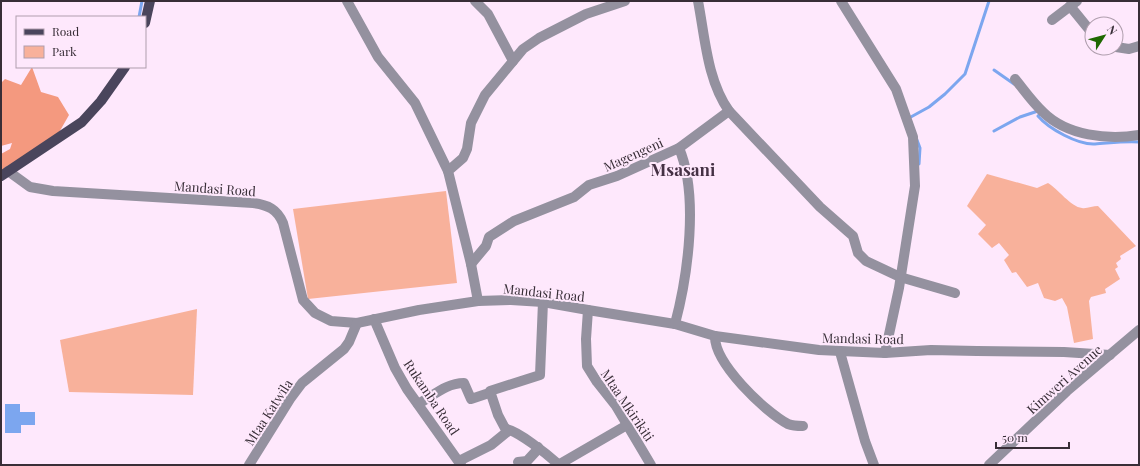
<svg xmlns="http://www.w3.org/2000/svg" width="1140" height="466" viewBox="0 0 1140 466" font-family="'Playfair Display',serif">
	<rect width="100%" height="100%" fill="#fee8fc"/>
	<g fill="#f8b19b">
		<path d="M 987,174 L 1037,188 L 1048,183 C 1058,189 1071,207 1082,208 C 1086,209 1093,206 1098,206 L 1136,246 L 1120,256 L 1121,259 L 1116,263 L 1118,267 L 1115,269 L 1120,279 L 1105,289 L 1106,293 L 1091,297 L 1089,301 L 1093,339 L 1074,343 L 1067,307 L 1062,298 L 1055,301 L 1044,298 L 1038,283 L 1027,287 L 1016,272 L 1012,273 L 1004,260 L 1009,255 L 999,243 L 992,248 L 978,234 L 986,225 L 967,206 Z"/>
		<polygon points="446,191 457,283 308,299 293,209"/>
		<polygon points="197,309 193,395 69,392 60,340"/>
	</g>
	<polygon fill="#f4997f" points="32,67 41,92 58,97 69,115 57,136 1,176 1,154 10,149 12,143 1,146 1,83 5,79 21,85"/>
	<polygon fill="#7ca6ef" points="5,404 20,404 20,412 35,412 35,425 21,425 21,433 5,433"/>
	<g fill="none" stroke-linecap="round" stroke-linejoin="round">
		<g stroke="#7ca6ef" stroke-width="3">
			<polyline points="139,17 142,1"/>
			<polyline points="994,70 1014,84"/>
			<path d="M 1041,113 L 1038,116 C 1049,129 1078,145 1095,144 C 1110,143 1124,141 1139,142"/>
			<polyline points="909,118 929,107 945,94 965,74 989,1"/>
			<polyline points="994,131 1020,117 1038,111"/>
			<polyline points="917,140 920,148 919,164"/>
		</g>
		<g stroke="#94919f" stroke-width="10">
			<polyline points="347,1 378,57 415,103 448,171"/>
			<polyline points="475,1 488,14 513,61"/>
			<path d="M 698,1 C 705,37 707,80 729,111 L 820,207 L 853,236 L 858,253 L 866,261 L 900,277 L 955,293"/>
			<polyline points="841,1 896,89 913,137 915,186 899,288 885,353"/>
			<polyline points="1070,6 1092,33"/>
			<polyline points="1052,20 1077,1"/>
			<polyline points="1116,47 1129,49 1139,46"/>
			<path d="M 1015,79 C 1024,90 1033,103 1043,112 C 1067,136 1108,140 1139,135"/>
			<path d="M 8,171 L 30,187 L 53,191 L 253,203 C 268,205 277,209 283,223 L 303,300 L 315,313 L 331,321 L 357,323 L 419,310 L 478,301 L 511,300 L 543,302 L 588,310 L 675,324 L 715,336 L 819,350 L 885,353 L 931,350 L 977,351 L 1064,352 L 1110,355"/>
			<polyline points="471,264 486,246 489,237 514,221 574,197 589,185 617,176 679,148 729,111"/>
			<polyline points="478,301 471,264 448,171 463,158 467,149 471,123 485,95 523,49 539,38 586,14 625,1"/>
			<polyline points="588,310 586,339 587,366 597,382 616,406 651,465"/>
			<polyline points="374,319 395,368 407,389 461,465"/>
			<path d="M 675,324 C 688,275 699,195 679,148"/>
			<path d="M 715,336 C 714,363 764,411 788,424 C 793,426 798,426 803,426"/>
			<polyline points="840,352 865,441 874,465"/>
			<path d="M 418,404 C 433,396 446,383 464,383 L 471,399 L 486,394"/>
			<path d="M 506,429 C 518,431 547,454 558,464"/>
			<polyline points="459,461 491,445 507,432 498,415 490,391 540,375 543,302"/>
			<polyline points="518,462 527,461 538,449 538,447"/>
			<polyline points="249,465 290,399 302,383 344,349 349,342 357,323"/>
			<polyline points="558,465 627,425"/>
			<polyline points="989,465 1067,391 1139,330"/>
		</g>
		<g stroke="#4a455c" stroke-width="10">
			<polyline points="145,23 150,1"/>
			<polyline points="1,176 82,122 101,101 125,67"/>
		</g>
	</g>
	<g text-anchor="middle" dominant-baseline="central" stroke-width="4" stroke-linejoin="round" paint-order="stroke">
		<g font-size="13" fill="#382e37" stroke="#fee8fc">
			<text transform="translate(633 154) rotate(-24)">Magengeni</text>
			<text transform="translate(215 188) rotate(4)">Mandasi Road</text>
			<text transform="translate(544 292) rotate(6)">Mandasi Road</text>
			<text transform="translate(863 338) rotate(1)">Mandasi Road</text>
			<text transform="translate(1064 379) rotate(-42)">Kimweri Avenue</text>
			<text transform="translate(432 397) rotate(56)">Rukamba Road</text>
			<text transform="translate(628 405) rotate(56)">Mtaa Mkirikiti</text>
			<text transform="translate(268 412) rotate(-57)">Mtaa Katwila</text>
		</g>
		<g font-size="17" font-weight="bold" fill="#453044" stroke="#fee8fc">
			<text x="683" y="169">Msasani</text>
		</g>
	</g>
	<rect width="1140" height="466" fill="none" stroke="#382e37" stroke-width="4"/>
	<rect x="16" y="16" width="130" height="52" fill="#fee8fc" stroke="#af9ead"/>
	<rect x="24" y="29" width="20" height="6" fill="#4a455c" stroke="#af9ead"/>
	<text x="52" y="36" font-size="12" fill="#382e37">Road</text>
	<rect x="24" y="46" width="20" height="12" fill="#f8b19b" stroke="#af9ead"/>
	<text x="52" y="56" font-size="12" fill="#382e37">Park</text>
	<g transform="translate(1104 36) rotate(54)"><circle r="19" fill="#fee8fc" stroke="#af9ead"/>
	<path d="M0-3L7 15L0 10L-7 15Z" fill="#1f6801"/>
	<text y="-6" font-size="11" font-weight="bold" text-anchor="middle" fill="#382e37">N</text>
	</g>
	<path d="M996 442v6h73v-6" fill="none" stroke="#382e37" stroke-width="2"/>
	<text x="1002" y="442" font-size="12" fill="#382e37" stroke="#fee8fc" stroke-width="3" paint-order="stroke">50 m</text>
</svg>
